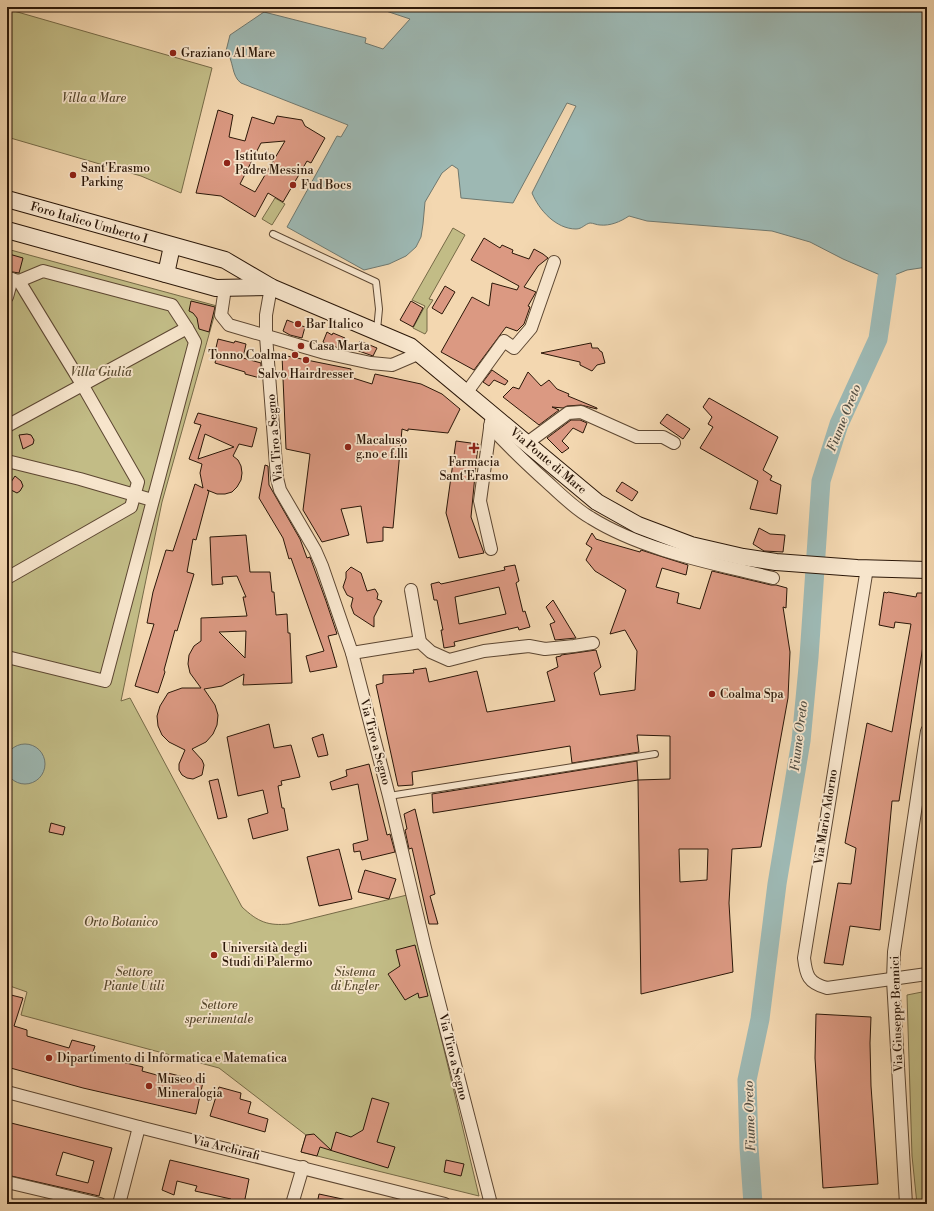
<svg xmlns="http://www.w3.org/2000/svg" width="934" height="1211" viewBox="0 0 934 1211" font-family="'Libre Bodoni',serif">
	<rect width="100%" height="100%" fill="#f3d7b0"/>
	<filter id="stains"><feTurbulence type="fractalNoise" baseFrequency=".005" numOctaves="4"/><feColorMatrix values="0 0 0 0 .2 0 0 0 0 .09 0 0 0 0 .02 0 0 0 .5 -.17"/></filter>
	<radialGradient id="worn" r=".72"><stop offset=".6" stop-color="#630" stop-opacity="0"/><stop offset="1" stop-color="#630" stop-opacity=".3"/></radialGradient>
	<g fill="#c2bc86" stroke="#766a47">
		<polygon points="7,9 212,68 181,193 141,176 7,137"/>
		<polygon points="275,198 285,204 272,225 262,219"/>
		<polygon points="453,228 465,235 429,299 433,300 427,309 427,331 425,334 413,328 425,306 412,300"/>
		<path d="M 7,249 L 217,306 L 162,502 L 121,701 L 130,698 L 242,907 C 258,922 268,926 289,924 L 407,895 L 479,1196 L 301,1152 L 306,1135 L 219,1068 L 21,1015 L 27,992 L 7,985 Z"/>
		<polygon points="927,991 927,1204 917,1204 912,1156 907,995"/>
	</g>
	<g fill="#9db8b3" stroke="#6f786f">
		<path d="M 374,7 L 927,7 L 927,267 L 907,270 L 887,278 L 843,259 L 810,242 L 772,231 L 647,221 L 629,216 C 620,222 610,226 600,225 C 597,225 593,223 590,223 C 585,224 582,229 576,229 C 556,229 539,210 532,193 L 576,106 L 567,103 L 513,203 L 461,198 L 458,169 L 452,165 L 442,173 L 425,202 L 423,224 L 421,237 L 416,247 L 406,256 L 389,264 L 364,270 L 287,227 L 337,136 L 341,137 L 348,125 L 241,83 C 231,76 234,60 226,51 L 230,35 L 264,12 L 366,38 L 365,43 L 383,49 L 410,19 Z"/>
		<circle cx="25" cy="764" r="20"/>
	</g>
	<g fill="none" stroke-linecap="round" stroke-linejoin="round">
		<polyline stroke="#9db8b3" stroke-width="19" points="753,1204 749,1147 747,1080 760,1019 777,884 801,741 809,657 821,481 839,424 878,339 887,278"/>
	</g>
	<g fill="#db9982" stroke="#2b1708" fill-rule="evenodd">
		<path d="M 218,110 L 233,115 L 229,137 L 245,141 L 252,117 L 274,124 L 277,116 L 302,120 L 305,126 L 325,138 L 311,163 L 307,161 L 283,202 L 268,193 L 255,217 L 221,196 L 196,193 ZM 285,141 L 255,192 L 240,184 L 261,143 Z"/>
		<polygon points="484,238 500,248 502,245 513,250 512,253 529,259 534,249 543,254 548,258 538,266 524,287 536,292 528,306 530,307 524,324 517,331 506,327 474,370 441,352 472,297 489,306 492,283 517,290 519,286 471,260"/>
		<polygon points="9,254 23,258 19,273 7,271 7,260"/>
		<polygon points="445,286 455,292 442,314 432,308"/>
		<polygon points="191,301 215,307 209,332 199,329 197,318 193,313 189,311"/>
		<polygon points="411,301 423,308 413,327 400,320"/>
		<polygon points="287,320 305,327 302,338 290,335 283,331"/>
		<polygon points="327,332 332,335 333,333 345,338 341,349 323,342"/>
		<polygon points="218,339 234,343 235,341 246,344 243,358 261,363 261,371 260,378 245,374 245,372 215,363 217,354 215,352"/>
		<polygon points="360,341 377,348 373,356 356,350"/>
		<polygon points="591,343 592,348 598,348 600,351 602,352 605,363 597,365 592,371 580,365 580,362 541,353"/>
		<polygon points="282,355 351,369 350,377 372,384 375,374 421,384 442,394 460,409 448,433 408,429 408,431 402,429 393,528 383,527 383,541 367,543 361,506 341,509 349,535 322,542 303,510 310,454 286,449"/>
		<polygon points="492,370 508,381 505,385 494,380 489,386 483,382"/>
		<polygon points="528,372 541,386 549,380 557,389 569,394 568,396 597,408 597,409 581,405 567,406 563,408 552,407 559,410 539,425 503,397 513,387 519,389"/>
		<polygon points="709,398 778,437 763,470 772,476 770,480 781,485 777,514 750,509 758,481 700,448 713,427 708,424 712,417 703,407"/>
		<path d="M 198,413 L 257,428 L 252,447 L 239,444 L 233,456 L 238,460 L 241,466 L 242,473 L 241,480 L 237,487 L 232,492 L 225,494 L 217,494 L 207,490 L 209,491 L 196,540 L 193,539 L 187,572 L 194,574 L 177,631 L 175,630 L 164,670 L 165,672 L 158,693 L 135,686 L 154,624 L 147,623 L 153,592 L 166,550 L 173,551 L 195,484 L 203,488 L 200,473 L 202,464 L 189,459 L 201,425 L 194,423 ZM 205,434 L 234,447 L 198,459 Z"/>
		<polygon points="667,414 690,429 683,439 660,423"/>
		<polygon points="571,420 580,420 587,423 583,433 573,428 562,441 569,448 562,453 547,438"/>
		<polygon points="27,434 31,435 34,440 33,444 23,449 19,435"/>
		<polygon points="456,441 478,444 471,517 484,553 459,558 446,513"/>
		<polygon points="265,465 268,466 269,485 300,539 307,558 310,557 326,601 337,634 328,636 337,667 310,672 306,656 324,651 291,558 289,559 283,538 259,498"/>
		<polygon points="15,476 21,481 23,486 20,491 17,493 7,488"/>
		<polygon points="622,482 638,492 632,501 616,491"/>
		<polygon points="759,528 770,534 785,535 783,552 764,551 753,544"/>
		<path d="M 592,533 L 596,539 L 605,542 L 640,552 L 641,550 L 688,565 L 686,575 L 662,568 L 656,587 L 679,593 L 677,603 L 700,609 L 712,571 L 771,585 L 776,585 L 787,588 L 786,608 L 783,607 L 790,652 L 788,698 L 761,847 L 732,849 L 729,903 L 733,972 L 641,994 L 638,780 L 670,779 L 670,736 L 637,735 L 639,752 L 572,763 L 570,746 L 412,772 L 413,785 L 398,786 L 376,685 L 383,683 L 383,675 L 414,673 L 413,670 L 426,668 L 429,682 L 477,671 L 487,712 L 555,701 L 547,672 L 558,667 L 556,657 L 561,656 L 561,655 L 596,650 L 601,667 L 594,673 L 600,695 L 635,690 L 637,651 L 625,630 L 610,634 L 626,590 L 595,571 L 586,560 L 592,548 L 586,544 ZM 679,849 L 708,849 L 707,880 L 680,882 Z"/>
		<path d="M 246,535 L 250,572 L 270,572 L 272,592 L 274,592 L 276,615 L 287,614 L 288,633 L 290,633 L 292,683 L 243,685 L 244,674 L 222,686 L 204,689 L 215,705 L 218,715 L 217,725 L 213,734 L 206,742 L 192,749 L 202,760 L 204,765 L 202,775 L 193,779 L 187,778 L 182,775 L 179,770 L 179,764 L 185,750 L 169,742 L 162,735 L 158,726 L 157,716 L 160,706 L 168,693 L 182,688 L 201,688 L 190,673 L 188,664 L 189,655 L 194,646 L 201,641 L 201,618 L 247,616 L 243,597 L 246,597 L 237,576 L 222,577 L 223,584 L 212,585 L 210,537 ZM 246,631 L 245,658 L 219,632 Z"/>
		<path d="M 515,565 L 519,581 L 516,583 L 523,612 L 525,611 L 530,627 L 519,630 L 518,627 L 454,642 L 455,646 L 444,648 L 441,630 L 443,630 L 437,600 L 434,600 L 431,584 L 439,582 L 441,584 L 505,570 L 504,567 ZM 499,587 L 506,614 L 459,624 L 455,597 Z"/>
		<polygon points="351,567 361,573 367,591 375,589 378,594 377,599 382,601 374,617 374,627 354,614 351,606 353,598 347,595 343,587 346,578 346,572"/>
		<polygon points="884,592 887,593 888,592 916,597 917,593 927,593 927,620 899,801 892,801 880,930 850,926 843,965 824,963 838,883 851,884 856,848 845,843 867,723 892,732 911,624 895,622 894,628 879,625"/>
		<polygon points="553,600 576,638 555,640 550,624 555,622 546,607"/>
		<polygon points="269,724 274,748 291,745 300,777 281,781 282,785 278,786 282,808 284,808 288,830 253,839 248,819 268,813 263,790 238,796 227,737"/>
		<polygon points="323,734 328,755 318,757 312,738"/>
		<polygon points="637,761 638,780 433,813 432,794"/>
		<polygon points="369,764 387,835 390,834 395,852 362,860 360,851 354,852 353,844 368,840 358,784 332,790 330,782 347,776 346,770"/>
		<polygon points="218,779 227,817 218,819 209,781"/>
		<polygon points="415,809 435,894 430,896 438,924 429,924 412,848 409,849 405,830 407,829 404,814"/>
		<polygon points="51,823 65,827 63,835 49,832"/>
		<polygon points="339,849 352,899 319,906 307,857"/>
		<polygon points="365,870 396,879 389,899 358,892"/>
		<polygon points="415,945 428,996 419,998 418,993 405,1000 388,974 400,966 396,950"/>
		<polygon points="7,994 23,998 14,1026 27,1030 27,1036 69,1048 72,1040 95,1046 92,1055 143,1067 142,1071 164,1077 164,1072 203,1082 196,1114 83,1088 7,1067"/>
		<polygon points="816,1014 871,1017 870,1043 871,1086 878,1184 823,1188 815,1058"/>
		<polygon points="219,1087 241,1093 240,1099 251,1102 248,1113 268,1119 265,1132 210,1116"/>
		<polygon points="372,1098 389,1103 377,1142 395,1147 388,1168 320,1147 317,1156 301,1152 306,1135 314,1134 331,1150 336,1132 351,1137 363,1130"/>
		<path d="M 7,1122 L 112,1148 L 99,1196 L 7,1175 ZM 63,1152 L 94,1161 L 88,1183 L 56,1175 Z"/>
		<polygon points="170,1160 249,1179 244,1204 230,1204 231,1199 195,1191 197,1186 177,1181 174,1195 162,1190"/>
		<polygon points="446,1160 464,1164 461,1176 444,1172"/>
		<polygon points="319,1194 347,1200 346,1204 317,1204"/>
	</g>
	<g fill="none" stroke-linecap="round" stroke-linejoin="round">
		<g stroke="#5d4732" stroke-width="8">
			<g id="lane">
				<polyline points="273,234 376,282 379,309 377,330"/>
				<polyline points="389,796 655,754"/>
			</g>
		</g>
		<g stroke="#5d4732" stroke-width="14">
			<g id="street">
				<polyline points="7,278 19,281 43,271 168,304 172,305 187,328"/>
				<polyline points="271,287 266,315 266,336 277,478 280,490 315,550 322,566 352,653 389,796 425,948 491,1204"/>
				<polyline points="225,288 221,315 229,325 325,353 371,363 392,365 420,353"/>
				<polyline points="7,297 12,279"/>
				<polyline points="467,392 504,341 514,348 531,328 554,262"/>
				<polyline points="7,426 187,328 195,342 105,681 7,657"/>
				<path d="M 490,426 C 508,446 527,464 547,482 C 561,495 575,509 591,518 C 644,551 713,563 773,578"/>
				<polyline points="527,443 568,413 581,412 637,437 663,437 674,443"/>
				<polyline points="7,461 80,479 152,500"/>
				<polyline points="491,549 480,501 491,421"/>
				<path d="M 867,568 L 804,958 C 806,975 808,983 827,988 L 927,974"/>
				<polyline points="7,578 131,507 138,482 83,386 19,281"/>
				<polyline points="411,590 420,642"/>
				<polyline points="352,653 420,642 431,652 449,660 484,651 529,646 545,649 574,646 593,643"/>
				<polyline points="7,1092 139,1127 445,1204"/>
				<polyline points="7,1182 100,1204"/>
				<polyline points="119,1204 139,1127"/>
				<polyline points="292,1204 303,1167"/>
				<polyline points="906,1204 893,980 894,952 927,731"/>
			</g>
		</g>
		<g stroke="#2b1708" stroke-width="18">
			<g id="secondary">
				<polyline points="7,199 225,260 271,287 410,346 597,502 638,525 691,545 743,557 776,562 857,568 927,570"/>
				<polyline points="7,230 216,288 271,287"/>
				<polyline points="166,274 172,246"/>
			</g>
		</g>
		<use href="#lane" stroke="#f7e5cc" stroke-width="6"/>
		<use href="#street" stroke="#f7e5cc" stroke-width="12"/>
		<use href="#secondary" stroke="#f7e5cc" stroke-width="16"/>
	</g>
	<g fill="#8f2418" stroke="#f7e5cc" stroke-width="1.5">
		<circle cx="173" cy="53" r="4"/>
		<circle cx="227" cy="163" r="4"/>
		<circle cx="73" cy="175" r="4"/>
		<circle cx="293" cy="185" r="4"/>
		<circle cx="298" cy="324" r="4"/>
		<circle cx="301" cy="346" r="4"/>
		<circle cx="295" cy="355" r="4"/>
		<circle cx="306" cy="360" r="4"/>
		<circle cx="348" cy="447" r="4"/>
		<path d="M472 442h4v4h4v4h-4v4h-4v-4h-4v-4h4z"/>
		<circle cx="712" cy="694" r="4"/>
		<circle cx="214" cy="955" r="4"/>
		<circle cx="49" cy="1058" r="4"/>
		<circle cx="149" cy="1086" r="4"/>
	</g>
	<g text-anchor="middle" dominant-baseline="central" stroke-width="3.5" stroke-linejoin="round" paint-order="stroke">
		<g font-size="12" fill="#2b1708" stroke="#f7e5cc" text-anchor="start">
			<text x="181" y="53">Graziano Al Mare</text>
			<text x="235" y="156">Istituto<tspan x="235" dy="14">Padre Messina</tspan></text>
			<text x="81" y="168">Sant'Erasmo<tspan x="81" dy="14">Parking</tspan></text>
			<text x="301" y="185">Fud Bocs</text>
			<text x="306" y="324">Bar Italico</text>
			<text x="309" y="346">Casa Marta</text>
			<text x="287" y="355" text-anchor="end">Tonno Coalma</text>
			<text x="306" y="374" text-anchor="middle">Salvo Hairdresser</text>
			<text x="356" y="440">Macaluso<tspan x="356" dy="14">g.no e f.lli</tspan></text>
			<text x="474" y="462" text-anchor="middle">Farmacia<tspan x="474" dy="14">Sant'Erasmo</tspan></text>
			<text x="720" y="694">Coalma Spa</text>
			<text x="222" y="948">Università degli<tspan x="222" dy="14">Studi di Palermo</tspan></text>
			<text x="57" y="1058">Dipartimento di Informatica e Matematica</text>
			<text x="157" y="1079">Museo di<tspan x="157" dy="14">Mineralogia</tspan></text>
		</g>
		<g font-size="12" font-style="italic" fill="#58492e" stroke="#f7e5cc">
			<text x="94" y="98">Villa a Mare</text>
			<text x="101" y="372">Villa Giulia</text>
			<text x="121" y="922">Orto Botanico</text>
			<text x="134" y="972">Settore<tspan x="134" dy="14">Piante Utili</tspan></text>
			<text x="355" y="972">Sistema<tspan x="355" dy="14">di Engler</tspan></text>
			<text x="219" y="1005">Settore<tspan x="219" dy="14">sperimentale</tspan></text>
		</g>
		<g font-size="12" fill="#2b1708" stroke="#f7e5cc">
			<text transform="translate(89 223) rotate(16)">Foro Italico Umberto I</text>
			<text transform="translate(275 438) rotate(-95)">Via Tiro a Segno</text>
			<text transform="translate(548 461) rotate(40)">Via Ponte di Mare</text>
			<text transform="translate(375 742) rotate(75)">Via Tiro a Segno</text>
			<text transform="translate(826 817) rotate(-81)">Via Mario Adorno</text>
			<text transform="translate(897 1014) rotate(-92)">Via Giuseppe Bennici</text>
			<text transform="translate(453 1057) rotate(76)">Via Tiro a Segno</text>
			<text transform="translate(226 1148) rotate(14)">Via Archirafi</text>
		</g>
		<g font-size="13" font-style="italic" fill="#534f44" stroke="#f7e5cc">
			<text transform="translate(844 418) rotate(-68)">Fiume Oreto</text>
			<text transform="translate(799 736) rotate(-83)">Fiume Oreto</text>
			<text transform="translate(750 1116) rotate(-92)">Fiume Oreto</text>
		</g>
	</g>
	<rect width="934" height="1211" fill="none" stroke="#f3d7b0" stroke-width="24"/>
	<rect x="8" y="8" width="918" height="1195" fill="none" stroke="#2b1708" stroke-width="2"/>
	<rect x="12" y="12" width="910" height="1187" fill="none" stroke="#2b1708"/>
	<rect width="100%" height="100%" filter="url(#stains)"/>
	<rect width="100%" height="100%" fill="url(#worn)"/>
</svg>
